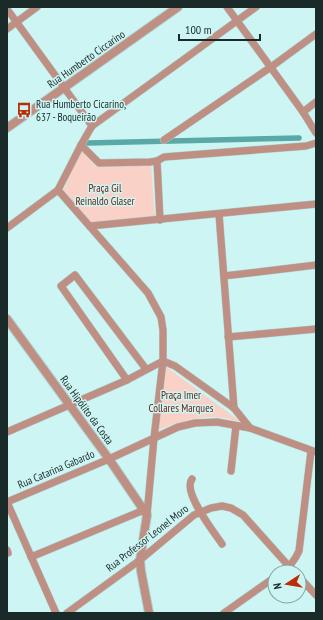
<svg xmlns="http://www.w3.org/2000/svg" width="323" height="620" viewBox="0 0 323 620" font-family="'PT Sans Narrow',sans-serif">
	<rect width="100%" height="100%" fill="#cdf5f3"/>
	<g fill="#f9d1c7">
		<polygon points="81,150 97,167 151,164 155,218 91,223 63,191"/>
		<path d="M 165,366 L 233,416 L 241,422 C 232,420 222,417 213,417 C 193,417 176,423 158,430 Z"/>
	</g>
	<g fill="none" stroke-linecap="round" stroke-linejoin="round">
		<polyline stroke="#5aa9a6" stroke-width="5.5" points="88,143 299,138"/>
		<g stroke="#add0cf" stroke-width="8">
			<g id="minor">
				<polyline points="227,7 303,112 316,133"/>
				<polyline points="7,9 92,126"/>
				<polyline points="7,29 37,7"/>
				<polyline points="303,112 316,102"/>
				<polyline points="164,140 271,67 316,34"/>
				<polyline points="81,145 99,163 150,162 157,161 164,157 306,146 316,143"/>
				<polyline points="157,161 160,220"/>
				<polyline points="58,190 148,293 161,317 163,330 163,361 154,438 147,515"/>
				<polyline points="219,214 234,408"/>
				<polyline points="90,226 316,204"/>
				<polyline points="7,228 58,190 81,145 92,126 256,7"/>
				<polyline points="224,276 316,265"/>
				<polyline points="228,337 316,329"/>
				<polyline points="127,380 61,286 75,275 146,369"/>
				<polyline points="7,432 127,380 163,361 175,366 234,408 250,428 316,452"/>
				<polyline points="231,471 236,426"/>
				<path d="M 192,479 C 182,492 214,532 222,544"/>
				<polyline points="7,502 109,459 178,427 195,423 217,422 250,428"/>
				<polyline points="7,502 56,613"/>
				<polyline points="7,550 8,553"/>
				<polyline points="31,557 144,510"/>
				<path d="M 282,572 C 291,566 295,560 299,551 L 311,451"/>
				<polyline points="299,577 316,595"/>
				<polyline points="67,613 140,560 194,515 211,508 222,506 231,508 243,515 294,572"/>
				<polyline points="224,613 275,577"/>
			</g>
		</g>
		<g stroke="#add0cf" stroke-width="10">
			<g id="tertiary">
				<polyline points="7,128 178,7"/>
				<polyline points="7,319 109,459 147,515 140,560 141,571 149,613"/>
			</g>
		</g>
		<use href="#minor" stroke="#bf8f83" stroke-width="7"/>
		<use href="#tertiary" stroke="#bf8f83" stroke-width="8"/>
	</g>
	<defs>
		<g id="bus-bare" transform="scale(1.2)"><path d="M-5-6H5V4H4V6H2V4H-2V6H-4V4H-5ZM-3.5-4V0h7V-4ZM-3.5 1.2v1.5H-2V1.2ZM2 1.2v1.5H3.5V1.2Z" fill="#b82e07" stroke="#cdf5f3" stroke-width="2.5" paint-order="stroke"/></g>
	</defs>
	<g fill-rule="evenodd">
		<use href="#bus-bare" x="24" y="110"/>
	</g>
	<g text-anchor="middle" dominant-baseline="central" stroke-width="3" stroke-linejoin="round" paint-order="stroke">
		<g font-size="11" fill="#1a2a29" stroke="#cdf5f3">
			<text transform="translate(86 59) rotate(-35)">Rua Humberto Ciccarino</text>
			<text transform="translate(87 410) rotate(54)">Rua Hipólito da Costa</text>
			<text transform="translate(56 469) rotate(-23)">Rua Catarina Gabardo</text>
			<text transform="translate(147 538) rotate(-38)">Rua Professor Leonel Moro</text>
		</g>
		<g font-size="11" fill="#1a2a29" stroke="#cdf5f3" text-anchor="start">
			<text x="36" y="104">Rua Humberto Cicarino,<tspan x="36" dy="13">637 - Boqueirão</tspan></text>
		</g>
		<g font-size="11" fill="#681f0f" stroke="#cdf5f3">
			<text x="105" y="188">Praça Gil<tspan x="105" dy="13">Reinaldo Glaser</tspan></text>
			<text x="181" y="395">Praça Imer<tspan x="181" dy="13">Collares Marques</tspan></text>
		</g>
	</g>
	<rect width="323" height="620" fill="none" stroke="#1a2a29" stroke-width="16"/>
	<g transform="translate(287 584) rotate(258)"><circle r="19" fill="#cdf5f3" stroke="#85a4a2"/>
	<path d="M0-3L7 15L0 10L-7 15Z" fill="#b82e07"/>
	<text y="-6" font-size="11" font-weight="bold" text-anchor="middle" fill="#1a2a29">N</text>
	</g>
	<path d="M179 34v6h81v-6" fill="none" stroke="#1a2a29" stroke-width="2"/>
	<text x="185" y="34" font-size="12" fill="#1a2a29" stroke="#cdf5f3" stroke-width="3" paint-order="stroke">100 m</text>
</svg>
